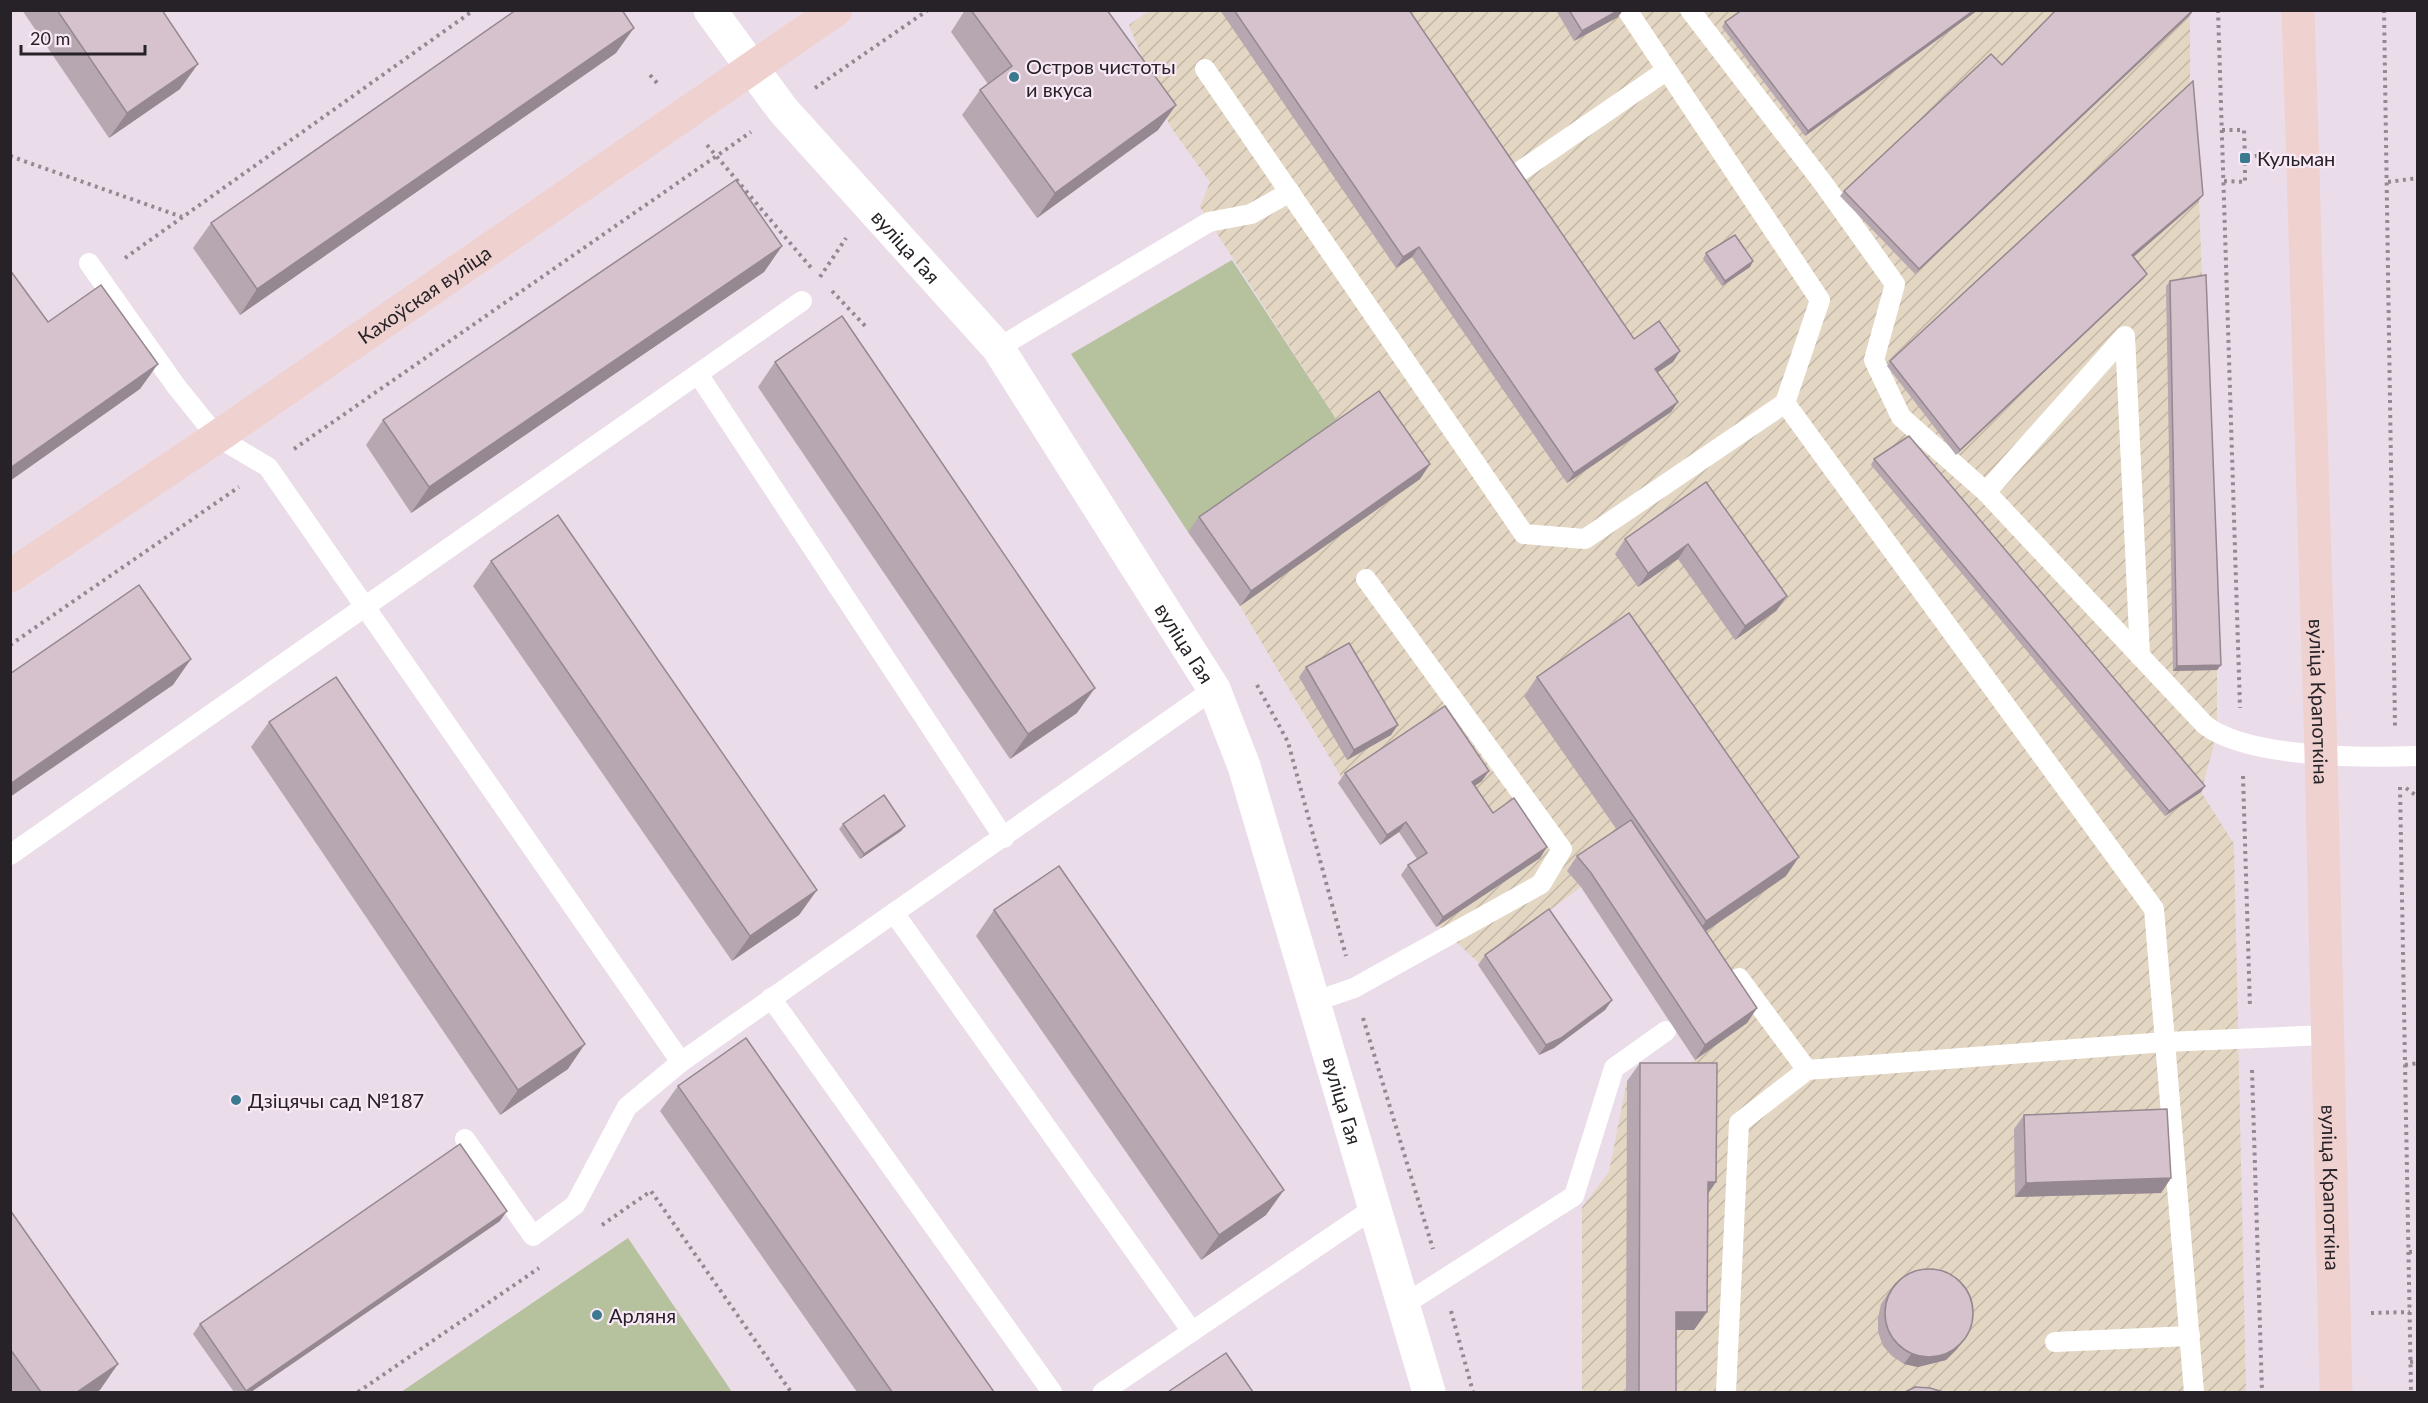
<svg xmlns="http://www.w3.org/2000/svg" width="2428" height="1403" viewBox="0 0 2428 1403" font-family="Lato,sans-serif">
	<defs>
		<pattern id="industrial-furrows" width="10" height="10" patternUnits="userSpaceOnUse" patternTransform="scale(1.5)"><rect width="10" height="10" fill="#e3d6c2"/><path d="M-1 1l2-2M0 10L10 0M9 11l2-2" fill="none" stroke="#c3b7a7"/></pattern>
	</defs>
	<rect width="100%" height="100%" fill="#ebdcea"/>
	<polygon fill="url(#industrial-furrows)" points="1150,10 2190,11 2190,87 2199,200 2217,670 2217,734 2201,792 2234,844 2246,1392 1582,1392 1582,1207 1609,1172 1627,1081 1662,1082 1695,1060 1581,887 1479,963 1430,918 1401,875 1419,862 1399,832 1380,845 1338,783 1343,780 1240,606 1188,532 1340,425 1200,207 1210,182 1170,126 1129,25"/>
	<g fill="#b6c29d">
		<polygon points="1232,260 1340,425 1188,532 1071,354"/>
		<polygon points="628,1238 732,1392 401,1392"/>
	</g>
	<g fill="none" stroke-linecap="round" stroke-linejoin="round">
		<g stroke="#948993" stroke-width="4" stroke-dasharray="3 4.5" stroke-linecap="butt">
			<polyline points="2218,10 2240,708"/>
			<polyline points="2384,10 2395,726"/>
			<polyline points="650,75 659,85"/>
			<polyline points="815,88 928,10"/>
			<polyline points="2222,130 2244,130 2245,158 2266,154"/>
			<polyline points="707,145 813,270"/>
			<polyline points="10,156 182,217"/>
			<polyline points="2224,181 2245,182 2245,158"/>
			<polyline points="2388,182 2418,178"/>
			<polyline points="125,258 474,10"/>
			<polyline points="820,277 846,238"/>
			<polyline points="832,291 867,328"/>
			<polyline points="294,449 751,132"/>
			<polyline points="10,645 239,487"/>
			<polyline points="1257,685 1288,742 1346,956"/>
			<polyline points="2243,776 2250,1008"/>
			<polyline points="2400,787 2411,1392"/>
			<polyline points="2406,788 2418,797"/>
			<polyline points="1363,1018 1433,1249"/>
			<polyline points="2405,1065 2418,1063"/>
			<polyline points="2252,1070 2262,1392"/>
			<polyline points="602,1225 651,1191 791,1392"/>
			<polyline points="2409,1252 2418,1251"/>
			<polyline points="1451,1311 1473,1392"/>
			<polyline points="2371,1313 2410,1312"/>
			<polyline points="2410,1362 2418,1361"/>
			<polyline points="358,1392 539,1268"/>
		</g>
		<g stroke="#fff" stroke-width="20">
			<polyline points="1627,10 1820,300 1785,403 2154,909 2194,1392"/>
			<path d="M 1690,10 L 1823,183 L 1895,284 L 1874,360 L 1901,417 L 1986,492 L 2205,725 C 2247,758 2364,758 2418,756"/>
			<polyline points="1205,69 1524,534 1585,539 1785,403"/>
			<polyline points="1519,172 1667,70"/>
			<polyline points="89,263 176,386 217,437 268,467 681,1062"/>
			<polyline points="998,348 1209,222 1251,214 1290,192"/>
			<polyline points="698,374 1004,838"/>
			<polyline points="1986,492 2125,336 2140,656"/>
			<polyline points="10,855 802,301"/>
			<polyline points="894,913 1191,1330"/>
			<polyline points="1739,978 1807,1070"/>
			<polyline points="771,998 1052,1392"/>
			<polyline points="1313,1002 1354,988 1541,884 1562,849 1366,579"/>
			<polyline points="465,1139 533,1236 575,1205 627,1107 681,1062 1214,689"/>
			<polyline points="1405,1304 1574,1196 1614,1068 1666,1031"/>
			<polyline points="2055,1342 2190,1336"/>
			<polyline points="1103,1392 1374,1208"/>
			<polyline points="1726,1392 1739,1123 1807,1070 2165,1042 2326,1035"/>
		</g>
		<polyline stroke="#fff" stroke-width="33" points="710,10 752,68"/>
		<path stroke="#fff" stroke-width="33" id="s1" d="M 752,68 L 783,110 L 998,348 L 1214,689 L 1244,766 L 1429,1392"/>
		<g stroke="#efd2d0" stroke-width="33">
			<path id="s2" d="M 2298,10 L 2321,754 L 2336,1392"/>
			<path id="s3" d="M 10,576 L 217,437 L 836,10"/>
		</g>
	</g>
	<g fill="#b7a7b0">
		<polygon points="22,10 162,10 180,89 109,138"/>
		<polygon points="965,10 1107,10 1176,105 1158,130 1037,218 962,115 980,90 988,84 951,32"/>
		<polygon points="1220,10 1409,10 1634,339 1680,351 1673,362 1657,372 1678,402 1671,412 1567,483 1412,257 1396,268"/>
		<polygon points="1556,10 1623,10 1618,17 1574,41"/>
		<polygon points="1978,10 1805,136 1722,27 1725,22"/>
		<polygon points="2194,10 2190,15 1915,274 1840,196 1844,191 2002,65"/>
		<polygon points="616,53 240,315 193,248 211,223"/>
		<polygon points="2203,195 2199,200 2133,257 2147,274 2143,279 1956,455 1887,366 1890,361"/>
		<polygon points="782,246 764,272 411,513 366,445 383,420"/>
		<polygon points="1706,253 1753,261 1750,267 1722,286 1703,259"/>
		<polygon points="2170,281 2221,665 2217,670 2173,671 2166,286"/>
		<polygon points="775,362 1077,713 1010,759 758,387"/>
		<polygon points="1874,459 2205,786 2201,792 2165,816 1871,465"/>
		<polygon points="1430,464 1420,479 1240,606 1188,532 1199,517"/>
		<polygon points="1706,482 1787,596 1776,611 1735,640 1678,559 1638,587 1615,554 1625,539"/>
		<polygon points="491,561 817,890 799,915 732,961 473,586"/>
		<polygon points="1306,667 1391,735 1347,760 1299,677"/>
		<polygon points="1537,677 1786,876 1705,932 1757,1008 1747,1023 1695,1060 1581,887 1567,871 1577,856 1617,830 1524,696"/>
		<polygon points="269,722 568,1069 500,1115 251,747"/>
		<polygon points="1345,773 1482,781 1475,786 1493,813 1540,858 1436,927 1401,875 1408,865 1417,859 1399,832 1380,845 1338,783"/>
		<polygon points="843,824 905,826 901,831 860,859 839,829"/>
		<polygon points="994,910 1266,1215 1201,1260 976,936"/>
		<polygon points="1485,955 1612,1000 1605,1010 1554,1048 1539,1055 1478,965"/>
		<polygon points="1640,1063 1707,1195 1694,1330 1676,1330 1676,1392 1626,1392 1627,1081"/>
		<polygon points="678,1086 994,1392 857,1392 660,1111"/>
		<polygon points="2024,1115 2171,1178 2161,1193 2015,1197 2014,1129"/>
		<polygon points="10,1210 100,1390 96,1392 10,1392"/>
		<polygon points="500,1221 251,1392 234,1392 193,1334 200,1324"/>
		<polygon points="1896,1282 1964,1339 1957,1349 1946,1360 1918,1367 1904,1364 1892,1356 1883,1346 1878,1332 1878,1318 1881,1304"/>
	</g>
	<g fill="#958890">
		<polygon points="1619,10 1623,10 1618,17 1574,41 1582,31"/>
		<polygon points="1974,10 1978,10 1805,136 1808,131"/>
		<polygon points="2194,10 2190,15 1915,274 1919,269"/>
		<polygon points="634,28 616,53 240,315 257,289"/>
		<polygon points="198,64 180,89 109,138 127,113"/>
		<polygon points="1176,105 1158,130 1037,218 1055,193"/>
		<polygon points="2203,195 2199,200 2129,261 2132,255"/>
		<polygon points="782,246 764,272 411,513 429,487"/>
		<polygon points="1419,247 1412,257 1396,268 1403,257"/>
		<polygon points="1753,261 1750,267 1722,286 1725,281"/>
		<polygon points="2147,274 2143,279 1956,455 1960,450"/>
		<polygon points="1680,351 1673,362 1648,379 1655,369"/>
		<polygon points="158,364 140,389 10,481 10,468"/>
		<polygon points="1678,402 1671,412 1567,483 1574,473"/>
		<polygon points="1430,464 1420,479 1240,606 1251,591"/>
		<polygon points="1688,544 1678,559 1638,587 1648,573"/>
		<polygon points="1787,596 1776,611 1735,640 1745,626"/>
		<polygon points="191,659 173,685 10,797 10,784"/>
		<polygon points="2221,665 2217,670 2173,671 2177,666"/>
		<polygon points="1095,688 1077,713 1010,759 1028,734"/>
		<polygon points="1398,725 1391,735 1347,760 1354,750"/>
		<polygon points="1489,771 1482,781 1465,792 1472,782"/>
		<polygon points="2205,786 2201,792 2165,816 2169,811"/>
		<polygon points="1406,822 1399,832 1380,845 1387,835"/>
		<polygon points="905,826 901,831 860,859 864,854"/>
		<polygon points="1547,847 1540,858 1436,927 1443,917"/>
		<polygon points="1799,857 1786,876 1693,940 1706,921"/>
		<polygon points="817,890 799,915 732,961 750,936"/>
		<polygon points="1612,1000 1605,1010 1554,1048 1539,1055 1546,1045"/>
		<polygon points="1757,1008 1747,1023 1695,1060 1705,1045"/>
		<polygon points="585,1044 568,1069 500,1115 518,1090"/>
		<polygon points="2171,1178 2161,1193 2015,1197 2026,1183"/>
		<polygon points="1708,1182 1716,1182 1703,1201"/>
		<polygon points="1284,1190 1266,1215 1201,1260 1219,1235"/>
		<polygon points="507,1211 500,1221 251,1392 245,1392 246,1391"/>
		<polygon points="1676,1312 1707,1312 1694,1330 1663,1330"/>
		<polygon points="1964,1339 1957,1349 1946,1360 1918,1367 1904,1364 1911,1354"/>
		<polygon points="118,1364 100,1390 96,1392 77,1392"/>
	</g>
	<g fill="#d5c2cd" stroke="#958890" stroke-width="1.5">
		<polygon points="57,10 162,10 198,64 127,113"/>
		<polygon points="516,10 622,10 634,28 257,289 211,223"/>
		<polygon points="971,10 1107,10 1176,105 1055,193 980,90 1012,66"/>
		<polygon points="1234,10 1409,10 1634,339 1659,321 1680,351 1655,369 1678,402 1574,473 1419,247 1403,257"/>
		<polygon points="1569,10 1619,10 1582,31"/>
		<polygon points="1742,10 1974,10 1808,131 1725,22"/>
		<polygon points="2056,10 2193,10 1919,269 1844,191 1991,54 2002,65"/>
		<polygon points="2193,81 2203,195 2132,255 2147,274 1960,450 1890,361"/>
		<polygon points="736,180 782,246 429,487 383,420"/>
		<polygon points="1735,235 1753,261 1725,281 1706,253"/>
		<polygon points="10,270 48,322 101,285 158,364 10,468"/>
		<polygon points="2206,275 2221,665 2177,666 2170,281"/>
		<polygon points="842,316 1095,688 1028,734 775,362"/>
		<polygon points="1379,391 1430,464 1251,591 1199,517"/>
		<polygon points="1909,436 2205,786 2169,811 1874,459"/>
		<polygon points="1706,482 1787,596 1745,626 1688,544 1648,573 1625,539"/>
		<polygon points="558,515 817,890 750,936 491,561"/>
		<polygon points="139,585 191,659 10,784 10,674"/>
		<polygon points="1629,613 1799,857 1706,921 1537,677"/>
		<polygon points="1349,643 1398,725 1354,750 1306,667"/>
		<polygon points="336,677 585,1044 518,1090 269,722"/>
		<polygon points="1445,706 1489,771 1472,782 1493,813 1514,798 1547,847 1443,917 1408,865 1427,853 1406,822 1387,835 1345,773"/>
		<polygon points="884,795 905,826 864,854 843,824"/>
		<polygon points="1631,820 1757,1008 1705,1045 1591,873 1577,856"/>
		<polygon points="1059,866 1284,1190 1219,1235 994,910"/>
		<polygon points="1549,909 1612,1000 1561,1038 1546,1045 1485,955"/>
		<polygon points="746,1038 994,1392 892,1392 678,1086"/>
		<polygon points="1640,1063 1717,1063 1716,1182 1708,1182 1707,1312 1676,1312 1676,1392 1639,1392"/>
		<polygon points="2167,1109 2171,1178 2026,1183 2024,1115"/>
		<polygon points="460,1144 507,1211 246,1391 200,1324"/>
		<polygon points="10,1210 118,1364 77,1392 41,1392 10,1349"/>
		<circle cx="1929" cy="1313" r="44"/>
		<polygon points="1226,1353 1253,1392 1168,1392"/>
		<polygon points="1915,1387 1930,1388 1943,1392 1905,1392"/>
	</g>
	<g fill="#3a798e" stroke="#f9e9f7" stroke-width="2">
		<circle cx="1014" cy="77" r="6"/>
		<rect x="2239" y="152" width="12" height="12" rx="3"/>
		<circle cx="236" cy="1100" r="6"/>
		<circle cx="597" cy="1315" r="6"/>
	</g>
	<g text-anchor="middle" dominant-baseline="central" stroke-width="4.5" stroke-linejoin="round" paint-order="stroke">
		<g font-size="20" fill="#272227" stroke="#f9e9f7" text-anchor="start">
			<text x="1026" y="66">Остров чистоты<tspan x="1026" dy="23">и вкуса</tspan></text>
			<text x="2257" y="158">Кульман</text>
			<text x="248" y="1100">Дзіцячы сад №187</text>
			<text x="609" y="1315">Арляня</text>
		</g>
		<g font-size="20" fill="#272227" stroke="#f9e9f7">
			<text stroke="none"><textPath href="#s1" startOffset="236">вуліца Гая</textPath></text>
			<text stroke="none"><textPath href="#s3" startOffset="501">Кахоўская вуліца</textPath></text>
			<text stroke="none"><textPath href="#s1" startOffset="722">вуліца Гая</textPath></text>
			<text stroke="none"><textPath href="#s2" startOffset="692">вуліца Крапоткіна</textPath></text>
			<text stroke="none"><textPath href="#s1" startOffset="1208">вуліца Гая</textPath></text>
			<text stroke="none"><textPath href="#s2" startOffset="1178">вуліца Крапоткіна</textPath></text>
		</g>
	</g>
	<rect width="2428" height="1403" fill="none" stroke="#272227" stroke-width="24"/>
	<path d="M21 45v9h124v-9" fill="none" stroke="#272227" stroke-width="3"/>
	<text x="30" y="45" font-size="18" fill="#272227" stroke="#f9e9f7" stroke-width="4.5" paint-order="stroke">20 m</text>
</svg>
